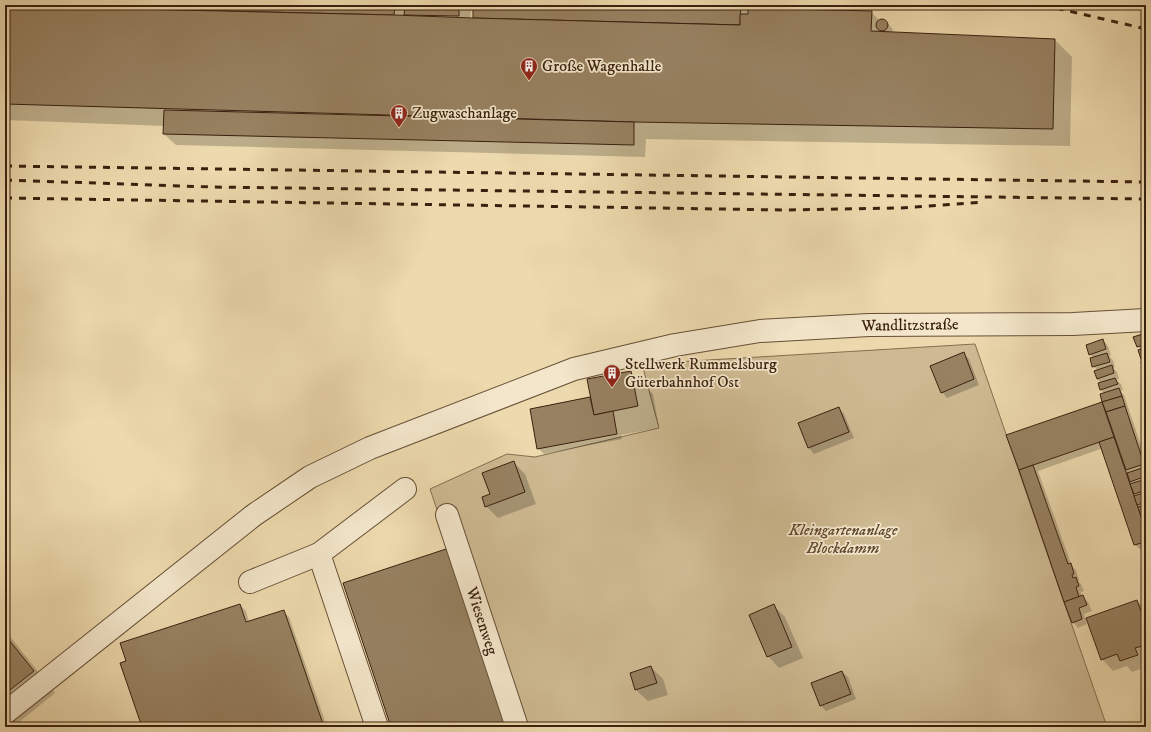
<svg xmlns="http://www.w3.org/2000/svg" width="1151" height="732" viewBox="0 0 1151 732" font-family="'IM FELL DW Pica',serif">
	<rect width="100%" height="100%" fill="#ecd9ad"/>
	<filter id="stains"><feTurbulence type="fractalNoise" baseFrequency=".005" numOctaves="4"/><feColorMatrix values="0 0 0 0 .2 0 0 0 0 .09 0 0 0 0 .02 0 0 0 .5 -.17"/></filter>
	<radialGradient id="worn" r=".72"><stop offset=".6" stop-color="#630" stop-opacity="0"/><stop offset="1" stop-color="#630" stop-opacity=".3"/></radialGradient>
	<polygon fill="#ceba92" stroke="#846e50" points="975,344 1107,727 511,727 430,489 507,454 535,457 659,428 642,364"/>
	<g fill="#0003">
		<polygon points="5,5 466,5 471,10 470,19 474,19 474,5 752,5 752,9 871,12 879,20 884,20 893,29 892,33 1055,40 1072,57 1070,146 646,139 645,157 176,145 164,134 165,126 5,120"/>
		<polygon points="1146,334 1146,371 1144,369 1145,361 1142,358 1141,350 1138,346"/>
		<polygon points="1103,340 1108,346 1111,355 1109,356 1113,360 1115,367 1113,368 1117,372 1119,379 1116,380 1121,384 1123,390 1120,391 1124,395 1146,460 1146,549 1141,550 1135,545 1103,448 1038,471 1072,566 1076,570 1079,580 1078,581 1081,584 1084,591 1081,592 1082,596 1088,602 1092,611 1084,614 1087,624 1078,628 1073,622 1008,436 1103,403 1105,394 1101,390 1102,383 1097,379 1098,371 1093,366 1094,358 1090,354"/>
		<polygon points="964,354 969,359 979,385 947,398 942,392"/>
		<polygon points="631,372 653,394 659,428 621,435 622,439 544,454 538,448 531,410 592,398"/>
		<polygon points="1146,374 1146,382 1143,375"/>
		<polygon points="839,409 844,414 854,438 814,454 809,448 799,424"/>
		<polygon points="513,462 525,474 536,504 498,518 486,506 492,494"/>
		<polygon points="1137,601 1146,610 1146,667 1132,672 1127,666 1113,671 1102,659"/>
		<polygon points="240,605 246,611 249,622 284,612 289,617 327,727 143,727"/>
		<polygon points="773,605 785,617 803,658 779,668 768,656"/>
		<polygon points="5,630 55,693 13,727 5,727"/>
		<polygon points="651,667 663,679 668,695 648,701 636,690 631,674"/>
		<polygon points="842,672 848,677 856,699 826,711 820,705"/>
	</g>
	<g fill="#978161" stroke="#3a210f">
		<polygon points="5,5 395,5 394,15 5,6"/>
		<polygon points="405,5 459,5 459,16 404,15"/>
		<polygon points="473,5 741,5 740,25 473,18"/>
		<polygon points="5,6 394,15 473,18 740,25 740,14 748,14 748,8 872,11 871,31 1055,39 1053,129 634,122 5,104"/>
		<circle cx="882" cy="25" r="6"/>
		<polygon points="164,110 634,122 634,145 163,134"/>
		<polygon points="1146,333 1146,344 1137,347 1133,337"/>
		<polygon points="1103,339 1106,349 1089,355 1086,345"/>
		<polygon points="1146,347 1146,357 1141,359 1138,350"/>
		<polygon points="964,352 974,379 941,393 930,366"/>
		<polygon points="1107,353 1110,362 1092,367 1090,358"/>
		<polygon points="1146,360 1146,369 1143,370 1141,362"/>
		<polygon points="1112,365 1114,373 1097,379 1094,371"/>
		<polygon points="631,371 638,406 594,415 587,379"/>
		<polygon points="1115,378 1118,384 1100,390 1098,383"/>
		<polygon points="1119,388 1122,396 1102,402 1100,394"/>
		<polygon points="1122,396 1125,406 1106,412 1102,402"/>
		<polygon points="590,397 594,415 613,411 617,434 537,449 530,409"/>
		<polygon points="1102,402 1114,437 1019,470 1006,435"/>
		<polygon points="1125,406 1144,464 1126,470 1106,412"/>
		<polygon points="839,407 849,432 808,448 798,423"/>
		<polygon points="1114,437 1146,531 1146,542 1134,545 1099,442"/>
		<polygon points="514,461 525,492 485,507 482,497 490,494 482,473"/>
		<polygon points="1033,465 1068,564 1071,563 1074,574 1072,575 1073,578 1076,577 1079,586 1076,587 1079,597 1064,602 1019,470"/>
		<polygon points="1145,467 1146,476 1130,482 1127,473"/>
		<polygon points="1146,479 1146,490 1134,494 1130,484"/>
		<polygon points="1146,492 1146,502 1137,505 1134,496"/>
		<polygon points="1146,505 1146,518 1142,519 1138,507"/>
		<polygon points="449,548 511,727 391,727 343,583"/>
		<polygon points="1083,595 1087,605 1079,608 1082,619 1072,623 1064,602"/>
		<polygon points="1137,600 1146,625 1146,645 1135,648 1138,655 1120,661 1117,654 1101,660 1086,618"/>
		<polygon points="240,604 246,622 284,610 324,727 142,727 120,663 126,661 120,643"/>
		<polygon points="774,604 792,647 767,657 749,615"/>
		<polygon points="5,635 34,671 5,694"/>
		<polygon points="651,666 657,683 635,690 630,673"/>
		<polygon points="842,671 851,694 820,706 811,683"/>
	</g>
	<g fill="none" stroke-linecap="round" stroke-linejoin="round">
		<g stroke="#664f36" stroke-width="24">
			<g id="minor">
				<polyline points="447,515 517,727"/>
				<polyline points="250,582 319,554"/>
				<polyline points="5,713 254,515 310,477 370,448 574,369 675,345 760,331 869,325 1073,324 1146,320"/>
				<polyline points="377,727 319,554 405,489"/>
			</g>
		</g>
		<use href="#minor" stroke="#f3e6ca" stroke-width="22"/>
		<polyline stroke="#3a210f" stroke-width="1" points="1120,5 1146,11"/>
		<g stroke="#3a210f" stroke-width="3" stroke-dasharray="7 7" stroke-linecap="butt">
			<polyline points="1043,5 1146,29"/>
			<polyline points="5,166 1146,182"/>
			<polyline points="5,180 212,187 1146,199"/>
			<polyline points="5,198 785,210 901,208 983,202"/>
		</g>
	</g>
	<defs>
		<g id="building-pin" transform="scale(0.9)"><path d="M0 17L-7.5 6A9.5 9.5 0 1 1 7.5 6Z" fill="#8f2418" stroke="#f3e6ca"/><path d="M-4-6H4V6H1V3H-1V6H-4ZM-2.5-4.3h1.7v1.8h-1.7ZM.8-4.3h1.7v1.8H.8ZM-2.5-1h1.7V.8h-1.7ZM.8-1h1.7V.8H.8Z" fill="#fff"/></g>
	</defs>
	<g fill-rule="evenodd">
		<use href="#building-pin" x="529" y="66"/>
		<use href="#building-pin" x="399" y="113"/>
		<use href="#building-pin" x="612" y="373"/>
	</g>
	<g text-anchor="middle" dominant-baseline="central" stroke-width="3.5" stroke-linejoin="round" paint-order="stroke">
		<g font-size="16" fill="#3a210f" stroke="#f3e6ca" text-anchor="start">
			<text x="542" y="66">Große Wagenhalle</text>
			<text x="412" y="113">Zugwaschanlage</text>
			<text x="625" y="364">Stellwerk Rummelsburg<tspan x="625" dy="18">Güterbahnhof Ost</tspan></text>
		</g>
		<g font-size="16" fill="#3a210f" stroke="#f3e6ca">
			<text transform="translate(910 325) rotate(-1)">Wandlitzstraße</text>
			<text transform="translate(482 621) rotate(72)">Wiesenweg</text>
		</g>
		<g font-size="16" font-style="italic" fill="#5f4730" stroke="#f3e6ca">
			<text x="843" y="530">Kleingartenanlage<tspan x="843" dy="18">Blockdamm</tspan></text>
		</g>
	</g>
	<rect width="1151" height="732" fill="none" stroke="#ecd9ad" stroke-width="20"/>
	<rect x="6" y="6" width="1139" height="720" fill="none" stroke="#3a210f" stroke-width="2"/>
	<rect x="10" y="10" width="1131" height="712" fill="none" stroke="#3a210f"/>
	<rect width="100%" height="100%" filter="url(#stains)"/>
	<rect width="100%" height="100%" fill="url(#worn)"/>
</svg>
